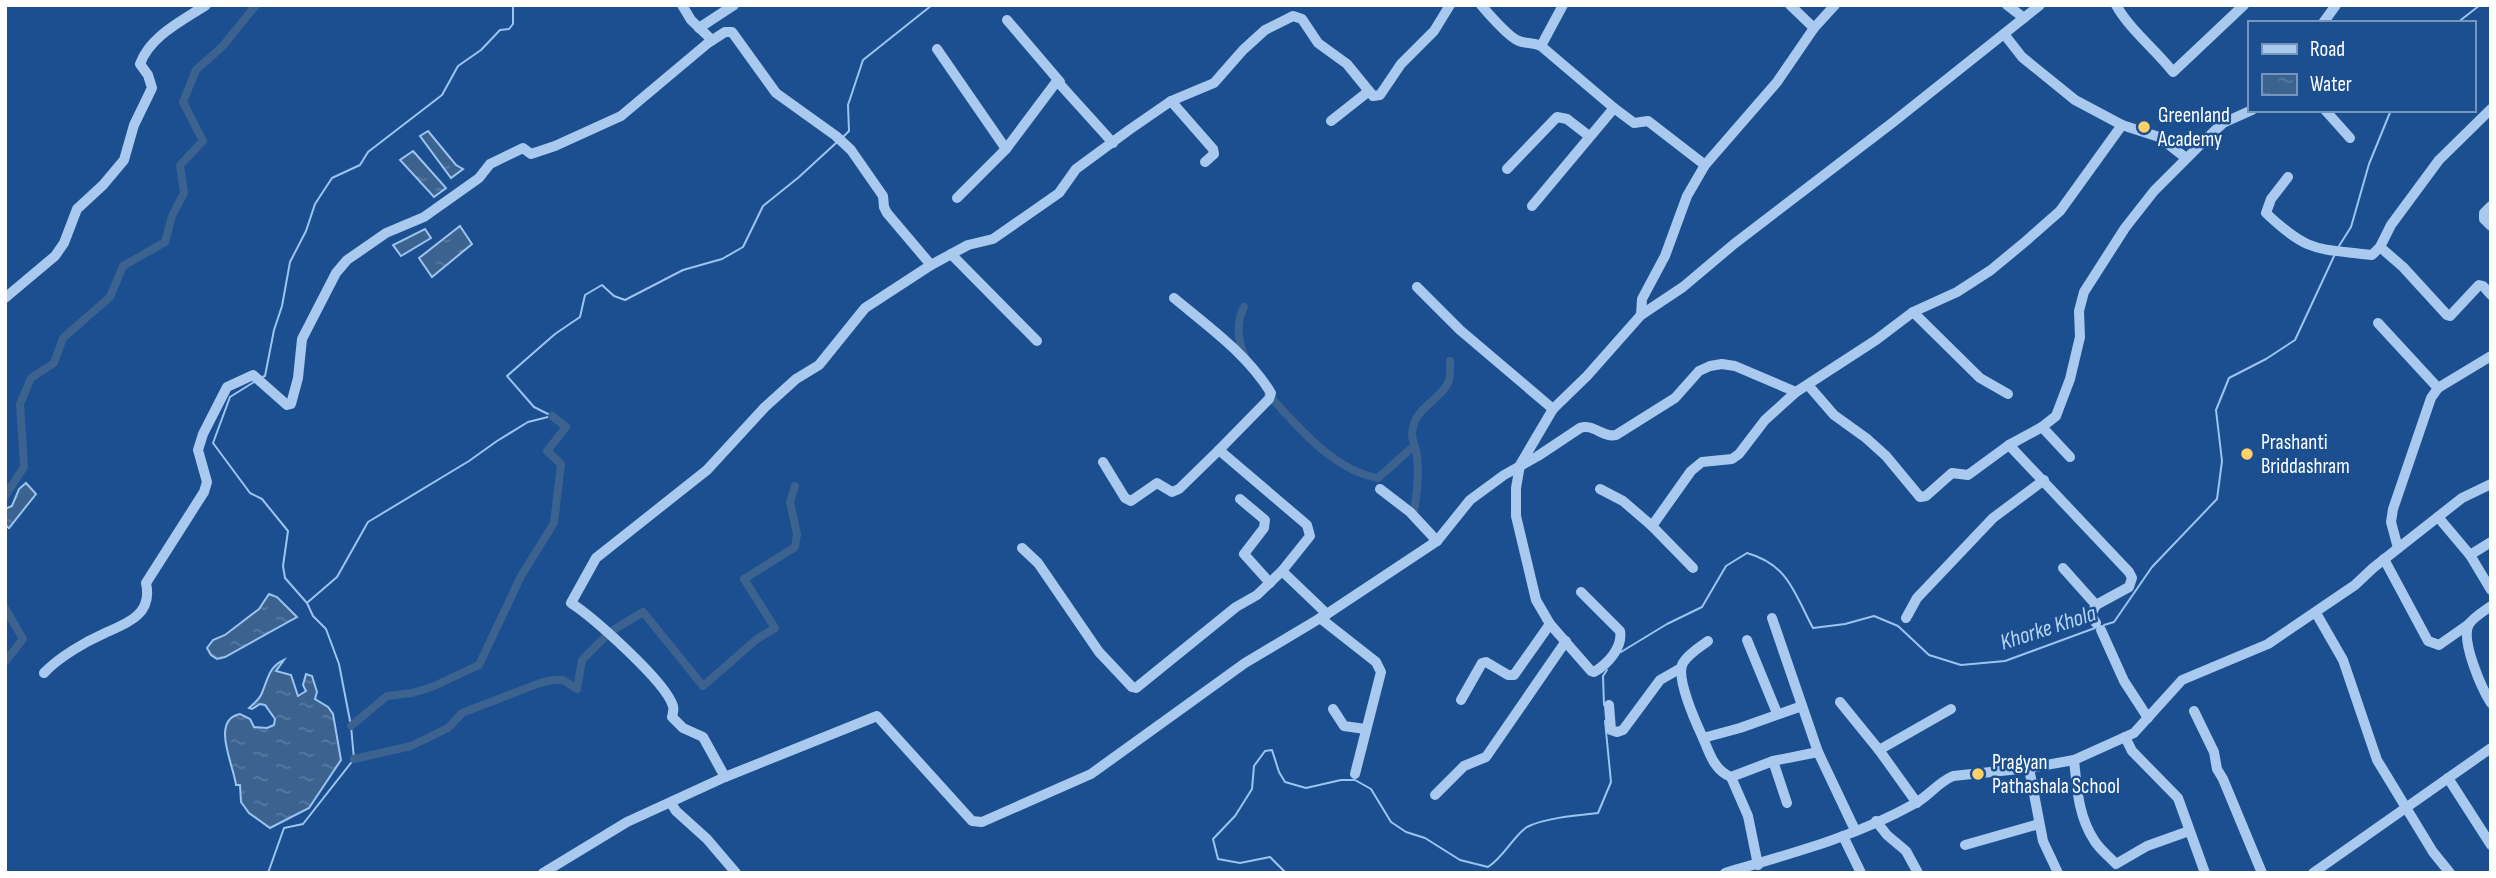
<svg xmlns="http://www.w3.org/2000/svg" width="2496" height="878" viewBox="0 0 2496 878" font-family="'Sofia Sans Condensed',sans-serif">
	<defs>
		<pattern id="water-ripples" width="26" height="14" patternUnits="userSpaceOnUse" patternTransform="scale(1.75)"><rect width="26" height="14" fill="#3c6290"/><path d="M2 4q2-2 4 0t4 0M15 11q2-2 4 0t4 0" fill="none" stroke="#597aa1"/></pattern>
	</defs>
	<rect width="100%" height="100%" fill="#1b4f8f"/>
	<g fill="url(#water-ripples)" stroke="#9cc4f0" stroke-width="2">
		<polygon points="428,131 456,165 463,169 451,178 420,136"/>
		<polygon points="413,151 446,188 434,197 400,160"/>
		<polygon points="460,226 472,244 432,277 419,258"/>
		<polygon points="425,229 431,238 401,256 393,245"/>
		<polygon points="26,483 36,494 9,528 5,525 5,509 12,506 19,489"/>
		<polygon points="269,594 277,597 297,617 225,657 217,659 211,655 207,648 213,640 225,635 259,609"/>
		<path d="M 284,660 L 276,671 L 291,675 L 298,696 L 306,691 L 303,685 L 306,674 L 312,676 L 317,692 L 315,699 L 328,707 L 333,714 L 341,760 L 309,808 L 270,828 L 249,813 L 241,802 L 240,785 L 236,785 C 234,766 210,720 240,714 L 250,719 L 254,727 L 267,728 L 274,725 L 275,719 L 265,705 L 260,704 L 252,709 L 249,708 C 253,704 258,701 261,695 C 268,680 268,667 284,660 Z"/>
	</g>
	<g fill="none" stroke-linecap="round" stroke-linejoin="round">
		<g stroke="#9cc4f0" stroke-width="2">
			<polyline points="2457,23 2480,5"/>
			<polyline points="843,137 849,131 848,105 863,60 932,5"/>
			<polyline points="2339,246 2351,227 2369,164 2391,110"/>
			<polyline points="262,377 265,376 274,330 282,306 290,262 306,231 315,204 332,178 360,165 368,152 442,95 458,66 481,50 500,30 509,29 513,24 513,5"/>
			<polyline points="254,382 230,397 213,443 250,493 262,499 288,531 283,566 285,578 307,603 313,616 326,629 339,664 351,726 354,759 303,824 284,828 268,873"/>
			<polyline points="308,602 337,577 368,522 469,461 497,441 528,422 552,416 534,407 507,376 555,334 580,317 585,295 602,285 614,296 625,300 683,270 722,259 743,247 763,206 799,177 836,143"/>
			<polyline points="2104,625 2114,622 2152,567 2217,499 2222,461 2216,410 2229,378 2266,359 2295,340 2335,254"/>
			<path d="M 1621,652 L 1667,624 L 1702,607 L 1726,566 L 1747,553 C 1789,565 1794,593 1813,628 L 1845,624 L 1874,616 L 1898,626 L 1929,655 L 1961,665 L 2005,661 L 2095,628"/>
			<polyline points="1604,705 1603,676 1607,670"/>
			<path d="M 1286,873 L 1270,857 L 1240,863 L 1218,859 L 1213,839 L 1235,816 L 1252,789 L 1254,766 L 1265,751 L 1272,750 L 1279,772 L 1285,782 L 1306,788 L 1341,780 L 1355,780 L 1371,789 L 1391,822 L 1406,832 L 1425,838 L 1460,860 L 1488,867 C 1504,857 1514,835 1527,827 C 1544,818 1579,815 1598,813 L 1611,782 L 1605,721"/>
		</g>
		<g stroke="#3c6290" stroke-width="8">
			<path d="M 1244,307 C 1235,324 1238,341 1245,357"/>
			<path d="M 1268,394 C 1297,426 1334,471 1378,478 L 1414,446"/>
			<polyline points="5,496 24,467 20,404 31,378 54,363 63,338 110,297 123,266 165,242 172,216 184,193 180,165 203,141 183,102 196,70 222,47 256,5"/>
			<path d="M 1416,519 L 1413,515 C 1417,498 1420,469 1416,450 C 1413,440 1410,436 1414,424 C 1419,407 1443,396 1448,383 C 1451,377 1450,367 1450,361"/>
			<polyline points="5,608 23,639 5,662"/>
			<polyline points="351,726 387,696 412,693 432,687 479,665 521,576 554,523 561,464 547,451 566,427 552,416"/>
			<polyline points="354,759 411,746 448,728 462,713 540,683 553,680 563,680 577,689 582,660 610,632 643,612 703,686 757,639 775,628 744,579 795,547 797,534 790,502 795,486"/>
		</g>
		<g stroke="#a9c9ee" stroke-width="10">
			<polyline points="682,5 691,20 712,40"/>
			<path d="M 1481,5 C 1489,14 1508,37 1519,41 C 1527,44 1532,42 1541,46"/>
			<polyline points="1790,5 1814,28"/>
			<polyline points="2007,5 2024,18"/>
			<path d="M 2116,5 C 2130,30 2156,50 2173,72 L 2244,5"/>
			<polyline points="1007,20 1060,82"/>
			<polyline points="2323,23 2336,5"/>
			<polyline points="699,28 734,5"/>
			<polyline points="2004,34 2022,57 2075,100 2122,125 2159,137 2186,158"/>
			<polyline points="937,49 1006,149 1057,81 1113,143"/>
			<polyline points="1171,101 1213,149 1214,154 1205,162"/>
			<polyline points="1614,108 1634,123 1648,121 1705,165"/>
			<polyline points="2325,110 2350,138"/>
			<polyline points="1331,121 1369,91"/>
			<polyline points="1507,169 1557,117 1567,119 1589,136"/>
			<path d="M 2288,177 L 2271,199 L 2266,213 C 2309,254 2317,248 2372,255 L 2380,247 L 2391,225 L 2439,160 L 2491,109"/>
			<polyline points="957,198 1006,149"/>
			<polyline points="1532,206 1614,108 1541,46 1563,5"/>
			<polyline points="2491,206 2484,213 2484,219 2491,226"/>
			<polyline points="2380,247 2403,267 2447,315 2450,316 2479,285 2483,286 2491,295"/>
			<polyline points="951,254 1037,341"/>
			<polyline points="1417,287 1460,330 1553,409"/>
			<path d="M 5,298 L 55,256 L 64,243 L 77,209 L 103,185 L 124,160 L 134,125 L 152,88 L 148,75 L 140,64 C 150,36 182,21 206,5"/>
			<path d="M 1174,298 C 1209,327 1247,354 1271,393 L 1269,399 L 1219,450"/>
			<polyline points="1913,312 1980,378 2008,394"/>
			<polyline points="1641,315 1642,299 1665,256 1687,196 1705,165 1777,82 1814,28 1835,5"/>
			<polyline points="2378,323 2438,388"/>
			<polyline points="1808,385 1834,415 1866,438 1886,456 1920,497 1926,496 1952,473 1968,475 2009,445"/>
			<polyline points="2042,427 2070,457"/>
			<polyline points="1380,489 1410,512 1437,541"/>
			<polyline points="1600,489 1623,501 1652,526 1691,471 1702,462 1732,459 1739,454 1765,420 1796,392 1876,340 1913,312 1957,292 1991,270 2026,241 2060,211 2122,125"/>
			<polyline points="1240,499 1265,520 1264,528 1244,554 1270,583"/>
			<polyline points="2438,517 2470,555 2491,590"/>
			<polyline points="1652,526 1693,568"/>
			<polyline points="1022,548 1038,563 1099,652 1132,687 1136,688 1236,607 1257,595 1282,571 1310,536 1307,525 1219,450 1179,489 1172,492 1157,483 1131,501 1125,498 1103,462"/>
			<polyline points="2398,548 2391,522 2393,509 2431,398 2438,388 2491,356"/>
			<polyline points="2470,555 2491,542"/>
			<polyline points="2384,559 2428,641 2439,645 2469,624"/>
			<polyline points="2063,568 2096,605"/>
			<polyline points="1282,571 1327,614"/>
			<path d="M 1581,592 L 1620,631 C 1623,647 1608,664 1594,672 L 1591,671 L 1550,624 L 1536,600 L 1516,516 L 1516,488 L 1520,465 L 1553,409 L 1587,376 L 1641,315 L 1683,287 L 1734,244 L 1892,123 L 2040,5"/>
			<path d="M 2491,606 C 2484,611 2474,617 2469,624 C 2460,640 2482,689 2491,703"/>
			<polyline points="2316,613 2343,660 2377,760 2433,852 2450,873"/>
			<polyline points="1320,618 1376,662 1381,672 1355,774"/>
			<polyline points="1772,618 1818,752 1855,830"/>
			<polyline points="1906,618 1917,598 1993,518 2044,480"/>
			<polyline points="2096,623 2091,615 2096,605 2129,587 2132,578 2129,572 2009,445 2042,427 2056,416 2070,379 2080,337 2079,311 2084,292 2125,228 2154,191 2204,141 2223,123 2252,110"/>
			<polyline points="2101,630 2124,681 2148,718"/>
			<polyline points="1747,640 1777,713"/>
			<path d="M 1708,641 C 1700,647 1688,654 1683,663 C 1675,677 1696,723 1703,738 L 1740,728 L 1802,706"/>
			<path d="M 44,673 C 59,657 85,642 105,633 C 128,623 153,614 146,583 L 204,492 L 207,482 L 198,450 L 203,434 L 227,387 L 253,375 L 287,405 L 291,404 L 298,378 L 302,339 L 336,273 L 347,260 L 386,233 L 424,217 L 479,178 L 490,164 L 523,148 L 531,154 L 555,146 L 621,116 L 708,43 L 725,32 L 732,32 L 776,93 L 836,136 L 851,150 L 883,196 L 884,207 L 887,213 L 931,265"/>
			<polyline points="1461,700 1482,663 1486,662 1508,675 1514,675 1550,624"/>
			<polyline points="1840,702 1879,750 1917,803"/>
			<polyline points="1609,705 1611,730 1617,732 1623,730 1660,680 1681,668"/>
			<polyline points="1333,709 1344,726 1365,729"/>
			<polyline points="2194,711 2214,752 2217,769 2223,779 2262,873"/>
			<polyline points="2125,737 2132,751 2178,798 2205,873"/>
			<path d="M 1703,738 C 1710,754 1714,770 1731,777"/>
			<polyline points="1879,750 1951,709"/>
			<path d="M 2074,760 C 2077,787 2078,816 2094,840 C 2099,849 2109,856 2116,864 L 2147,846 L 2189,831"/>
			<polyline points="1773,761 1787,803"/>
			<polyline points="2029,768 2043,841 2058,873"/>
			<path d="M 725,777 L 703,737 L 683,728 L 672,717 C 673,713 674,710 673,706 C 666,682 594,618 571,603 L 596,558 L 707,470 L 765,407 L 796,379 L 819,365 L 865,308 L 931,265 L 968,245 L 993,239 L 1059,193 L 1076,169 L 1129,130 L 1171,101 L 1214,83 L 1243,50 L 1265,30 L 1293,16 L 1302,19 L 1318,43 L 1347,64 L 1373,96 L 1380,95 L 1401,64 L 1434,31 L 1450,5"/>
			<polyline points="2448,778 2491,845"/>
			<polyline points="1435,795 1464,766 1486,757 1566,641"/>
			<polyline points="671,803 676,811 707,839 736,873"/>
			<polyline points="1876,821 1887,835 1906,851 1918,873"/>
			<polyline points="1843,836 1861,873"/>
			<polyline points="1965,845 2039,824"/>
			<polyline points="1758,865 1748,816 1731,777 1773,761 1818,752"/>
			<path d="M 543,873 L 627,822 L 725,777 L 877,716 L 972,821 L 982,822 L 1091,774 L 1245,663 L 1327,614 L 1437,541 L 1470,500 L 1504,475 L 1538,456 L 1580,428 C 1593,423 1603,438 1616,435 L 1675,398 L 1699,371 L 1710,366 L 1722,364 L 1735,366 L 1796,392"/>
			<path d="M 1725,873 C 1789,854 1855,837 1914,804 C 1928,797 1937,783 1953,776 L 2029,768 L 2074,760 L 2134,733 L 2182,680 L 2268,644 L 2355,585 L 2373,568 L 2462,498 L 2491,484"/>
			<polyline points="2313,873 2491,748"/>
		</g>
	</g>
	<g fill="#ffd166" stroke="#1b4f8f" stroke-width="2.5">
		<circle cx="2144" cy="127" r="7"/>
		<circle cx="2247" cy="454" r="7"/>
		<circle cx="1978" cy="774" r="7"/>
	</g>
	<g text-anchor="middle" dominant-baseline="central" stroke-width="5" stroke-linejoin="round" paint-order="stroke">
		<g font-size="21" fill="#fff" stroke="#1b4f8f" text-anchor="start">
			<text x="2158" y="115">Greenland<tspan x="2158" dy="24">Academy</tspan></text>
			<text x="2261" y="442">Prashanti<tspan x="2261" dy="24">Briddashram</tspan></text>
			<text x="1992" y="762">Pragyan<tspan x="1992" dy="24">Pathashala School</tspan></text>
		</g>
		<g font-size="23" font-style="italic" fill="#b5d3f5" stroke="#1b4f8f">
			<text transform="translate(2048 628) rotate(-18)">Khorke Khola</text>
		</g>
	</g>
	<rect width="2496" height="878" fill="none" stroke="#ffffff" stroke-width="14"/>
	<rect x="2248" y="21" width="228" height="91" fill="#1b4f8f" stroke="#7695bc" stroke-width="2"/>
	<rect x="2262" y="44" width="35" height="10" fill="#a9c9ee" stroke="#7695bc" stroke-width="2"/>
	<text x="2310" y="56" font-size="21" fill="#ffffff">Road</text>
	<rect x="2262" y="74" width="35" height="21" fill="url(#water-ripples)" stroke="#7695bc" stroke-width="2"/>
	<text x="2310" y="91" font-size="21" fill="#ffffff">Water</text>
</svg>
